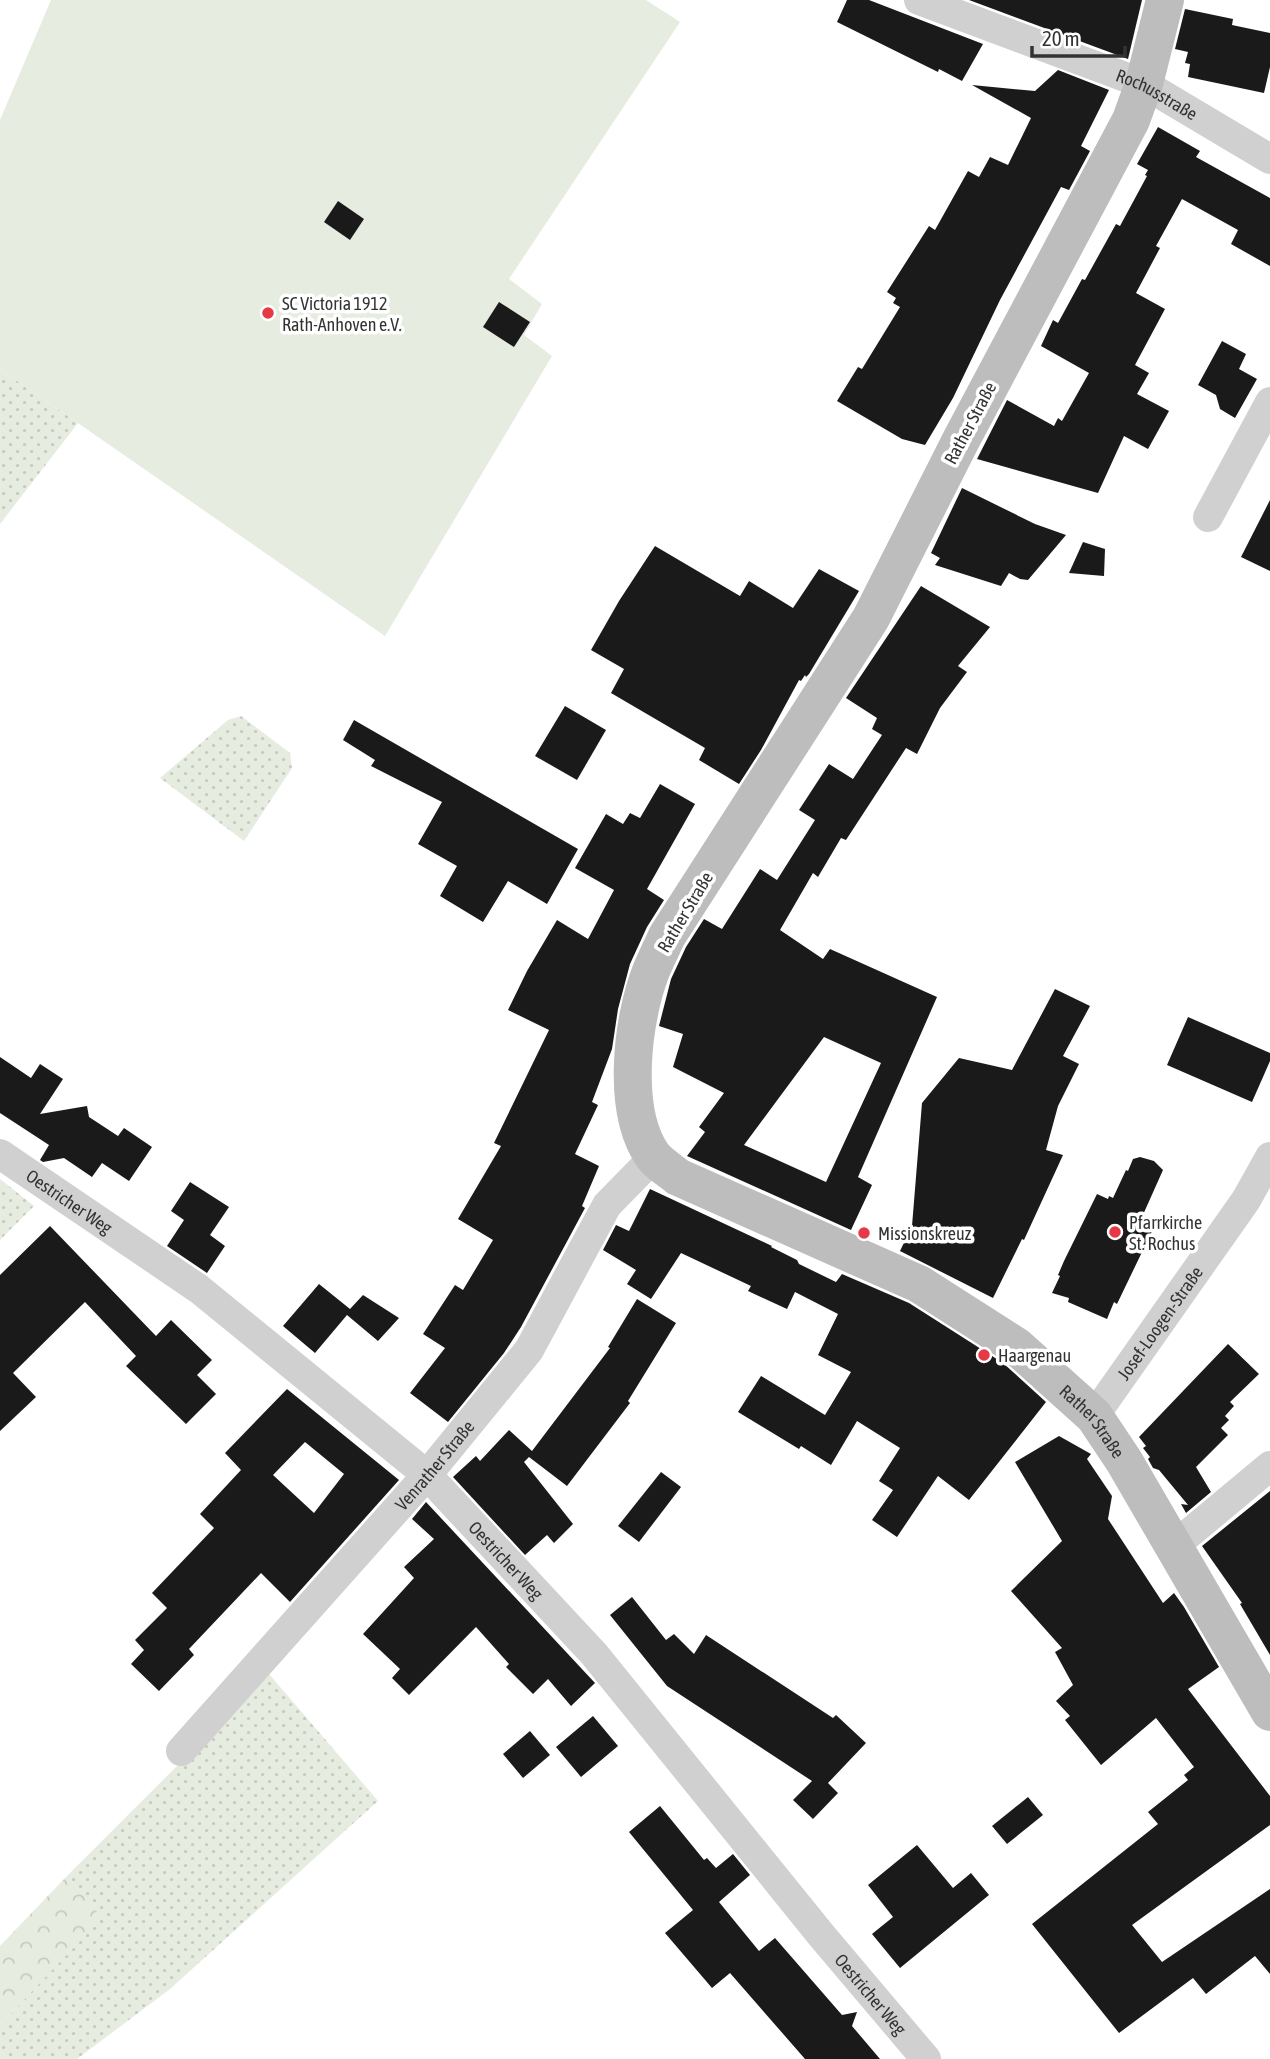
<svg xmlns="http://www.w3.org/2000/svg" width="1270" height="2059" viewBox="0 0 1270 2059" font-family="'Asap Condensed',sans-serif">
	<defs>
		<pattern id="grass-dots" width="8" height="8" patternUnits="userSpaceOnUse" patternTransform="scale(1.75)"><rect width="8" height="8" fill="#e6ecdf"/><path d="M2 2h.1M6 6h.1" fill="none" stroke="#c6cbc0" stroke-width="1.8" stroke-linecap="round"/></pattern>
		<pattern id="forest-crowns" width="20" height="18" patternUnits="userSpaceOnUse" patternTransform="scale(1.75)"><rect width="20" height="18" fill="#e6ecdf"/><path d="M2 6a3 3 0 1 1 6 0M12 15a3 3 0 1 1 6 0" fill="none" stroke="#c6cbc0"/></pattern>
	</defs>
	<rect width="100%" height="100%" fill="#fff"/>
	<g fill="url(#grass-dots)">
		<polygon points="0,369 78,423 0,524"/>
		<polygon points="241,716 290,753 292,768 244,841 160,778 228,720"/>
		<polygon points="0,1179 34,1206 0,1240"/>
		<polygon points="269,1674 378,1801 170,1989 77,2059 0,2059 0,2025 101,1918 67,1876"/>
	</g>
	<polygon fill="url(#forest-crowns)" points="67,1876 102,1918 0,2025 0,1946"/>
	<polygon fill="#e6ecdf" points="51,0 646,0 680,22 509,279 542,304 524,335 552,356 385,636 0,369 0,120"/>
	<g fill="#1a1a1a" fill-rule="evenodd">
		<polygon points="847,0 869,0 983,44 962,81 939,69 938,72 837,22"/>
		<polygon points="969,0 1142,0 1128,59"/>
		<polygon points="1185,9 1233,19 1232,25 1270,33 1270,67 1264,93 1188,77 1190,64 1185,63 1188,52 1175,49"/>
		<polygon points="1058,70 1109,90 1081,146 1090,151 1069,190 1061,187 1000,300 953,398 925,445 902,439 837,401 858,367 862,369 900,307 893,303 896,298 887,292 929,226 935,230 968,171 979,177 990,157 1008,165 1031,118 972,85 1035,91"/>
		<polygon points="1158,127 1200,151 1196,157 1270,198 1270,266 1231,244 1238,230 1182,199 1156,246 1160,248 1136,293 1165,309 1135,365 1149,373 1137,394 1169,411 1148,449 1124,436 1098,493 977,459 1007,400 1054,426 1058,418 1062,421 1089,373 1041,346 1053,320 1058,323 1082,279 1085,280 1116,224 1120,226 1147,176 1145,175 1148,170 1137,164"/>
		<polygon points="338,201 364,219 350,240 324,222"/>
		<polygon points="499,302 530,322 514,347 483,327"/>
		<polygon points="1222,341 1246,354 1239,369 1257,379 1235,418 1220,409 1216,395 1198,385"/>
		<polygon points="962,488 1035,524 1066,535 1028,580 1020,579 1009,573 1001,586 935,565 940,558 931,553"/>
		<polygon points="1270,500 1270,571 1241,557"/>
		<polygon points="1083,542 1105,549 1104,576 1069,573"/>
		<polygon points="655,546 740,596 749,581 793,608 819,569 859,591 809,674 806,677 805,675 801,681 799,680 761,750 739,784 699,760 705,748 611,693 624,669 591,650 619,601"/>
		<path d="M 921,586 L 990,627 L 958,666 L 967,672 L 940,708 L 917,754 L 906,748 L 846,840 L 841,838 L 818,877 L 813,873 L 780,930 L 823,959 L 830,949 L 937,997 L 858,1177 L 872,1185 L 851,1230 L 687,1156 L 705,1132 L 699,1127 L 724,1093 L 673,1067 L 683,1034 L 659,1026 L 671,979 L 686,947 L 704,919 L 722,929 L 760,869 L 777,880 L 815,820 L 799,810 L 829,764 L 853,779 L 882,735 L 872,729 L 877,718 L 846,698 ZM 824,1037 L 881,1063 L 826,1182 L 744,1145 Z"/>
		<polygon points="565,706 606,730 577,780 535,756"/>
		<polygon points="354,720 578,849 547,904 508,881 483,922 440,896 457,866 418,844 442,802 371,766 375,760 343,740"/>
		<polygon points="660,784 695,804 647,889 664,900 647,927 630,964 618,1009 612,1049 592,1102 598,1105 575,1154 599,1166 582,1206 585,1208 521,1327 504,1353 448,1422 410,1393 445,1348 423,1334 455,1285 463,1290 493,1240 458,1219 501,1146 494,1143 549,1030 508,1010 527,971 557,920 588,939 614,890 575,868 606,814 623,824 630,813 640,818"/>
		<polygon points="1055,989 1090,1006 1063,1056 1079,1064 1058,1106 1046,1150 1063,1155 1024,1240 1022,1239 993,1298 900,1251 912,1226 922,1103 959,1058 1012,1070"/>
		<polygon points="1188,1017 1270,1053 1270,1061 1252,1102 1167,1065"/>
		<polygon points="0,1057 31,1078 40,1064 63,1079 40,1114 87,1106 89,1117 118,1136 124,1128 152,1147 129,1181 102,1163 92,1177 64,1158 43,1162 40,1160 49,1145 0,1113"/>
		<polygon points="1140,1157 1154,1161 1163,1170 1142,1217 1156,1223 1117,1304 1114,1302 1107,1319 1068,1302 1069,1298 1052,1293 1060,1276 1058,1275 1064,1261 1097,1194 1108,1199 1109,1196 1113,1198 1126,1170 1128,1171 1133,1159"/>
		<polygon points="190,1182 229,1207 210,1235 225,1246 207,1273 167,1246 184,1220 171,1211"/>
		<polygon points="650,1189 772,1246 771,1247 797,1260 799,1264 836,1282 842,1274 909,1303 1003,1363 1046,1402 969,1500 938,1476 897,1537 872,1520 893,1490 879,1481 900,1448 857,1421 831,1465 801,1446 799,1449 738,1412 761,1376 825,1415 851,1372 818,1355 838,1314 795,1292 787,1309 748,1291 751,1286 681,1253 651,1299 627,1284 636,1270 603,1250 616,1225 629,1231"/>
		<polygon points="50,1226 156,1336 171,1320 212,1360 197,1375 216,1394 186,1424 126,1366 136,1356 85,1302 13,1373 36,1397 0,1431 0,1275"/>
		<polygon points="319,1284 350,1309 363,1295 399,1318 378,1341 347,1315 315,1353 283,1326"/>
		<polygon points="637,1299 676,1323 628,1401 630,1403 567,1486 529,1457 524,1462 573,1524 554,1543 547,1535 525,1555 453,1477 476,1456 480,1461 509,1430 532,1451 610,1348 608,1347"/>
		<polygon points="1228,1344 1259,1374 1230,1402 1234,1406 1225,1416 1229,1420 1221,1428 1228,1435 1196,1467 1211,1492 1186,1513 1181,1504 1188,1505 1159,1470 1153,1468 1148,1459 1150,1457 1143,1448 1146,1446 1139,1437"/>
		<path d="M 287,1389 L 399,1480 L 290,1602 L 261,1573 L 189,1649 L 194,1655 L 159,1691 L 131,1664 L 144,1650 L 135,1640 L 167,1608 L 152,1593 L 214,1528 L 200,1514 L 241,1470 L 225,1453 ZM 305,1442 L 344,1474 L 314,1513 L 273,1475 Z"/>
		<polygon points="1059,1436 1091,1454 1087,1459 1112,1496 1108,1519 1163,1603 1174,1593 1184,1607 1219,1667 1188,1689 1270,1796 1270,1825 1132,1925 1162,1962 1270,1889 1270,1974 1255,1956 1206,1994 1193,1978 1119,2033 1032,1924 1158,1824 1148,1812 1188,1780 1184,1775 1194,1767 1156,1718 1101,1765 1065,1720 1070,1716 1056,1701 1073,1685 1055,1652 1062,1648 1011,1591 1062,1541 1015,1462"/>
		<polygon points="661,1472 681,1487 639,1542 618,1526"/>
		<polygon points="1270,1491 1270,1655 1240,1604 1242,1603 1202,1546"/>
		<polygon points="426,1502 595,1683 571,1706 548,1679 533,1694 506,1667 509,1664 476,1627 409,1695 392,1678 400,1669 363,1634 414,1578 404,1567 434,1539 412,1519"/>
		<polygon points="632,1597 666,1640 674,1634 694,1654 706,1635 833,1718 836,1715 866,1743 828,1783 838,1793 813,1819 793,1800 812,1781 667,1686 610,1615"/>
		<polygon points="593,1716 618,1746 581,1777 556,1747"/>
		<polygon points="530,1731 550,1755 523,1778 503,1754"/>
		<polygon points="1028,1797 1043,1815 1007,1844 992,1826"/>
		<polygon points="660,1806 704,1860 707,1858 716,1868 733,1854 750,1875 719,1902 759,1951 775,1938 842,2015 857,2012 852,2026 880,2059 805,2059 730,1973 712,1988 665,1933 693,1910 629,1832"/>
		<polygon points="917,1845 953,1888 971,1873 989,1895 900,1968 872,1934 893,1917 868,1885"/>
	</g>
	<g fill="none" stroke-linecap="round" stroke-linejoin="round">
		<g stroke="#d0d0d0" stroke-width="30">
			<path id="s1" d="M 919,0 L 1144,84 L 1270,159"/>
			<polyline points="1208,517 1270,402"/>
			<path id="s2" d="M 0,1154 L 199,1289 L 427,1475 L 594,1654 L 822,1936 L 926,2059"/>
			<path id="s3" d="M 1094,1416 L 1246,1200 L 1270,1157"/>
			<polyline points="1174,1546 1270,1466"/>
			<path id="s4" d="M 181,1751 L 427,1475 L 529,1350 L 607,1205 L 654,1157"/>
		</g>
		<path stroke="#bdbdbd" stroke-width="38" id="s5" d="M 1165,0 L 1144,84 L 1131,120 L 961,440 L 871,618 L 667,936 C 662,947 656,959 651,971 C 632,1020 621,1111 653,1156 C 659,1164 671,1171 678,1177 L 919,1284 L 1016,1346 L 1094,1416 L 1124,1461 L 1270,1712"/>
	</g>
	<g fill="#e63946" stroke="#fff" stroke-width="2.5">
		<circle cx="268" cy="313" r="7"/>
		<circle cx="1115" cy="1232" r="7"/>
		<circle cx="864" cy="1233" r="7"/>
		<circle cx="984" cy="1355" r="7"/>
	</g>
	<g text-anchor="middle" dominant-baseline="central" stroke-width="7" stroke-linejoin="round" paint-order="stroke">
		<g font-size="18" fill="#333" stroke="#fff">
			<text stroke="none"><textPath href="#s1" startOffset="256">Rochusstraße</textPath></text>
			<text transform="translate(970 423) rotate(-62)">Rather Straße</text>
			<text transform="translate(685 912) rotate(-59)">Rather Straße</text>
			<text stroke="none"><textPath href="#s2" startOffset="84">Oestricher Weg</textPath></text>
			<text stroke="none"><textPath href="#s3" startOffset="114">Josef-Loogen-Straße</textPath></text>
			<text stroke="none"><textPath href="#s5" startOffset="1813">Rather Straße</textPath></text>
			<text stroke="none"><textPath href="#s4" startOffset="382">Venrather Straße</textPath></text>
			<text stroke="none"><textPath href="#s2" startOffset="651">Oestricher Weg</textPath></text>
			<text stroke="none"><textPath href="#s2" startOffset="1218">Oestricher Weg</textPath></text>
		</g>
		<g font-size="18" fill="#333" stroke="#fff" text-anchor="start">
			<text x="282" y="303">SC Victoria 1912<tspan x="282" dy="21">Rath-Anhoven e.V.</tspan></text>
			<text x="1129" y="1222">Pfarrkirche<tspan x="1129" dy="21">St. Rochus</tspan></text>
			<text x="878" y="1233">Missionskreuz</text>
			<text x="998" y="1355">Haargenau</text>
		</g>
	</g>
	<path d="M1032 46v10h93v-10" fill="none" stroke="#333333" stroke-width="3.5"/>
	<text x="1042" y="46" font-size="21" fill="#333333" stroke="#ffffff" stroke-width="5" paint-order="stroke">20 m</text>
</svg>
